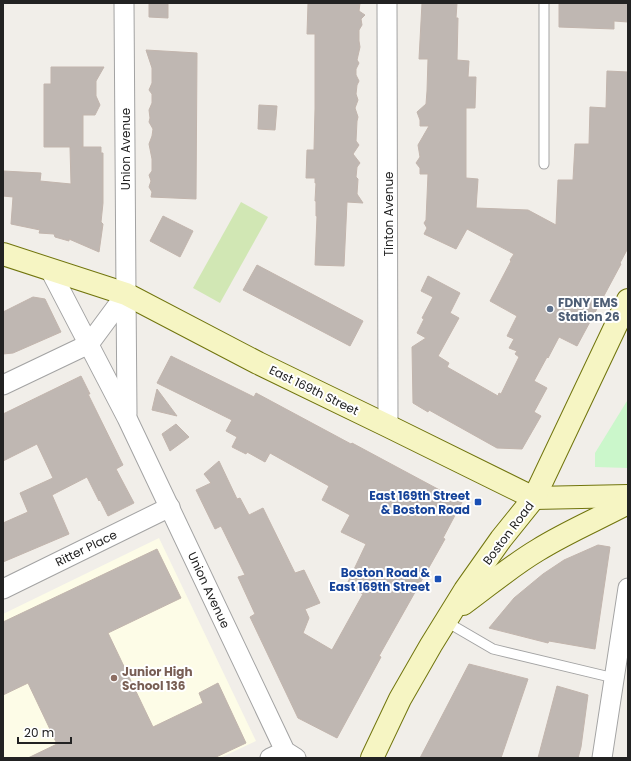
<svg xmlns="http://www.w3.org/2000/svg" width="631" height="761" viewBox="0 0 631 761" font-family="Poppins,sans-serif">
	<rect width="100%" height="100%" fill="#f1eee9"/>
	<polygon fill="#fdfce7" points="159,538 256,741 220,758 3,758 3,614"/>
	<polygon fill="#d1e7b4" points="241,202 268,217 220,303 193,288"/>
	<polygon fill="#cbf7cb" points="627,401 628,468 595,467 595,453"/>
	<g fill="#bfb7b2" stroke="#c2b5ad">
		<polygon points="149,3 168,3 168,18 149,17"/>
		<polygon points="308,3 360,3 359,11 365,15 361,19 362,25 359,30 359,41 360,47 357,60 359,63 356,69 356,75 359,81 357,85 356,94 358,100 355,108 358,117 357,121 356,141 359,145 353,154 360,163 357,167 356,177 358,179 357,194 363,203 347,202 344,266 315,265 317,216 316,216 316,201 315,201 316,183 315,183 315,178 306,178 307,150 314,150 315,109 315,34 307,34"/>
		<polygon points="422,3 457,3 456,18 458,18 457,60 469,61 468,77 476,77 475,108 466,108 466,178 478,179 476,208 528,210 556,225 558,180 573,180 575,144 589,144 590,107 606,108 607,71 628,72 628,248 620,263 621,264 577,346 559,337 548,358 547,357 534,381 547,388 534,412 541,416 522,449 497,448 429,410 428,412 413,403 412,347 426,338 417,333 424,319 422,318 433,297 421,291 428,276 460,293 450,313 459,318 438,356 449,363 447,367 498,396 499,393 501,394 519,357 515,354 517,351 509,348 514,339 507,336 517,316 490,301 511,261 510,260 514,254 467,229 456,249 424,234 427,228 424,223 426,220 428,174 420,174 420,168 416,163 420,157 418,145 429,126 420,126 420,120 417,112 426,104 427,91 428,59 419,59"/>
		<polygon points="559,3 628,3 628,22 614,21 614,29 559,27"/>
		<polygon points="146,50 197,53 196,199 151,197 152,192 149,187 151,181 149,175 152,171 152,159 149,144 152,136 153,129 149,122 150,118 149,110 152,103 152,94 149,90 152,83 152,68"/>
		<polygon points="51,67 104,67 96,81 96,96 100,105 95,115 83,115 83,147 81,147 101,147 101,153 103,153 103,203 101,222 103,224 99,252 69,239 69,241 55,237 54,234 39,233 40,230 11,224 13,197 3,196 3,171 41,173 40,181 71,184 70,147 44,147 44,84 51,84"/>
		<polygon points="259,105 277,106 275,130 258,129"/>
		<polygon points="163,216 193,231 180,257 150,241"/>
		<polygon points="257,265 363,321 350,346 243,290"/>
		<polygon points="33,297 45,299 61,332 13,353 3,354 3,312"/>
		<polygon points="171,356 254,397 256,393 351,444 352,443 462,502 443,538 445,539 379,656 381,657 337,738 298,718 250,617 255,614 238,577 245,575 221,526 215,529 196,490 211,483 204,474 219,461 237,499 240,498 249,515 263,508 295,573 304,570 320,603 305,609 309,618 303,633 332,650 363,594 356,590 356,586 348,582 366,544 341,532 350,515 322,500 329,486 270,453 265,462 247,452 246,454 232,447 237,437 226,431 232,420 157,383"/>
		<polygon points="81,376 90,394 88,394 123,465 116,469 134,503 108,516 100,500 99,501 87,477 52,495 69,534 3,562 3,523 28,512 20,493 53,478 37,444 3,461 3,414"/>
		<polygon points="157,389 177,416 152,410"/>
		<polygon points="176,424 189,437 170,451 162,434"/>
		<polygon points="598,545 610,547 595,649 549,641 548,643 489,628 514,598 543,574 564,560"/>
		<polygon points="157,549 181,598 108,633 153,727 203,703 199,693 218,683 246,743 214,758 28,758 57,744 28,683 3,695 3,622"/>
		<polygon points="469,664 528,679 501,758 420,758"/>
		<polygon points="557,686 588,695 581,747 578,758 538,758"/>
	</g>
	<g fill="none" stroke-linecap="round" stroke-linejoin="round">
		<g stroke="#a3a3a3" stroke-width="11">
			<g id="lane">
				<polyline points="544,3 544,164"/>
				<polyline points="445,621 493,649 614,678"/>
			</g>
		</g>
		<g stroke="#a3a3a3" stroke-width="21">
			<g id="street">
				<polyline points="387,3 388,426"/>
				<polyline points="50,270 127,418 285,751 296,758"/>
				<polyline points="126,294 127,414"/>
				<polyline points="3,385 89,344 126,294 124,3"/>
				<polyline points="3,589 170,507"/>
				<polyline points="270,758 285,751"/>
				<polyline points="602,758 628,588"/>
			</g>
		</g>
		<g stroke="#71750d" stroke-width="24">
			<g id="secondary">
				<polyline points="3,254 126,294 258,363 388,426 534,498 628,496"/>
				<path d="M 463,604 C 488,586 511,566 538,550 C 567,532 598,519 628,503"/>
				<polyline points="372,758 400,699 431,645 465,590 501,539 534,498 628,300"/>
			</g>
		</g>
		<use href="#lane" stroke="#fff" stroke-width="9"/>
		<use href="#street" stroke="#fff" stroke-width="19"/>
		<use href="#secondary" stroke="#f6f5c3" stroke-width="22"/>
	</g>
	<circle fill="#5c6f8a" stroke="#fff" stroke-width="1.5" cx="550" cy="309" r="4"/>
	<g fill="#1a4fb4" stroke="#fff" stroke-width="1.5">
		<rect x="474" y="498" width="8" height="8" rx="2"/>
		<rect x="434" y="575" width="8" height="8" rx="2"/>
	</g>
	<circle fill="#8d6e63" stroke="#fff" stroke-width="1.5" cx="114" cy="678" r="4"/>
	<g text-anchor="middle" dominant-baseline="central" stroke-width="4" stroke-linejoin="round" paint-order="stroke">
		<g font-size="12" fill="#222" stroke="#fff">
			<text transform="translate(125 149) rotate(-90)">Union Avenue</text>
			<text transform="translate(388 214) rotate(-90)">Tinton Avenue</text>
			<text transform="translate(314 390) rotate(26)">East 169th Street</text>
			<text transform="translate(508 533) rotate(-53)">Boston Road</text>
			<text transform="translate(86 548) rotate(-26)">Ritter Place</text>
			<text transform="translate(209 590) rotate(65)">Union Avenue</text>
		</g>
		<g font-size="12" font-weight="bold" fill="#4e5e75" stroke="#fff" text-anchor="start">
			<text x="558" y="302">FDNY EMS<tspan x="558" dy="14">Station 26</tspan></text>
		</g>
		<g font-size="12" font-weight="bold" fill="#164399" stroke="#fff" text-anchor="end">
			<text x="470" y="495">East 169th Street<tspan x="470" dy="14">&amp; Boston Road</tspan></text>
			<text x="430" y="572">Boston Road &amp;<tspan x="430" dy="14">East 169th Street</tspan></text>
		</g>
		<g font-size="12" font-weight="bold" fill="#785e54" stroke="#fff" text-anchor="start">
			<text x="122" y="671">Junior High<tspan x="122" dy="14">School 136</tspan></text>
		</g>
	</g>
	<rect width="631" height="761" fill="none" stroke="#222222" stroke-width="8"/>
	<path d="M18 737v6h53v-6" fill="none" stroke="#222222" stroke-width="2"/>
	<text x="24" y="737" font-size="12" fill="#222222" stroke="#ffffff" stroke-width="3" paint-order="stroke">20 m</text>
</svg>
